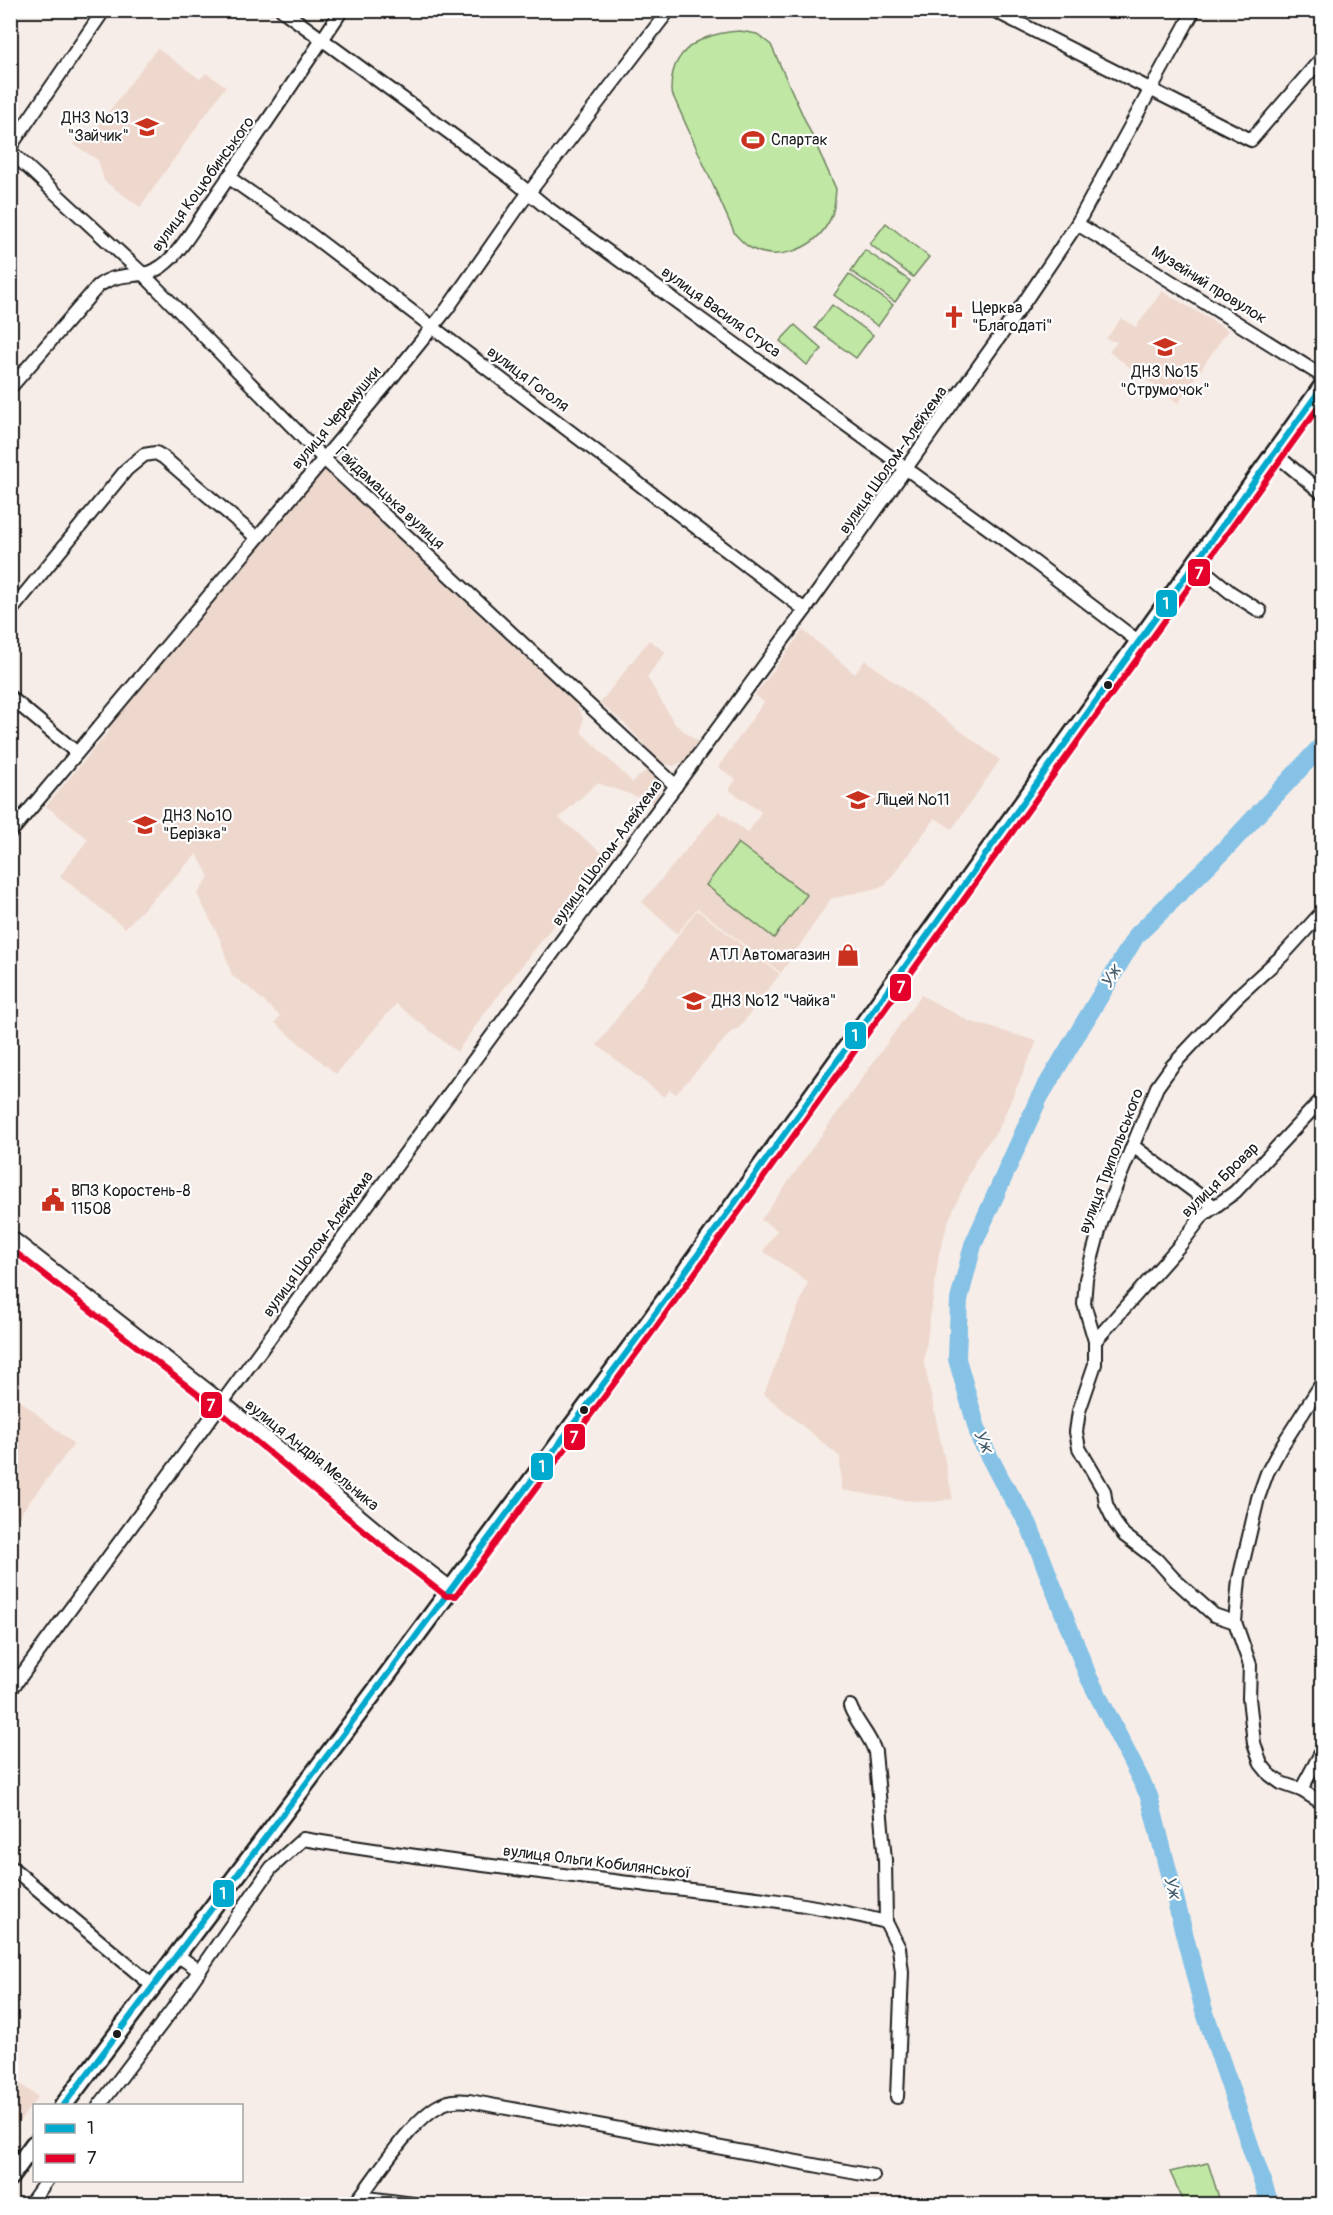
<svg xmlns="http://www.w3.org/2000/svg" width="1333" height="2215" viewBox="0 0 1333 2215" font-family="Pangolin,sans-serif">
	<rect width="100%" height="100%" fill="#f7ede8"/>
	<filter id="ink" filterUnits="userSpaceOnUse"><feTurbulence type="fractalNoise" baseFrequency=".0167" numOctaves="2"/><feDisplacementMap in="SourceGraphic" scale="12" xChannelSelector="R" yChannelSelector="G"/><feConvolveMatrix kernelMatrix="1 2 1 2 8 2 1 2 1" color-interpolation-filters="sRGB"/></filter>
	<g filter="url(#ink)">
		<g fill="#eed8cd">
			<polygon points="157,48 200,79 206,73 226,86 140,207 104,181 98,160 73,144 77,137 86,142"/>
			<polygon points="1162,291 1228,330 1178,403 1109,352 1117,342 1106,339 1121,318 1136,327"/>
			<polygon points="325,470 331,472 488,623 574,701 583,717 582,733 632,782 648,769 655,777 659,794 655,803 597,783 559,818 607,857 481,1018 457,1052 396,1004 336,1074 275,1023 280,1016 248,987 232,976 220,939 197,894 209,877 197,854 125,928 60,876 88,839 46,806 110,730 104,726 320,472"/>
			<polygon points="803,630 855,674 865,660 1000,760 952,829 935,818 885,886 831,899 781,973 697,908 677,934 642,902 719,811 748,833 761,812 729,790 736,779 718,767 764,702 755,695"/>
			<polygon points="649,640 666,652 647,677 675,724 701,744 690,758 674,766 665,764 657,758 627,726 600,703"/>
			<polygon points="697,910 780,974 739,1028 732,1031 676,1094 670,1090 664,1097 597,1045"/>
			<polygon points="921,995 969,1021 1037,1041 998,1130 977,1157 948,1222 939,1254 924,1362 953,1499 932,1502 901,1500 841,1490 840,1457 764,1394 808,1282 763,1251 777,1230 761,1220"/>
			<polygon points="11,1393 74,1444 11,1526"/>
			<polygon points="11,2077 38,2097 11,2133"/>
		</g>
		<g fill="#c0e8a4" stroke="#6e8260" stroke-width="1.5">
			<path d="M 740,31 L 757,34 L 771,45 L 836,189 C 835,202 834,214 827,225 C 812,250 775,263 749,247 C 744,244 739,238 735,234 L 671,91 C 671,81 672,69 678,60 C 690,39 718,32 740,31 Z"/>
			<polygon points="886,223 929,257 913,277 870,244"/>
			<polygon points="865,250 910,281 895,302 851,271"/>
			<polygon points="849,274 893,305 878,326 834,295"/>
			<polygon points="832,305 873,335 856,358 815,328"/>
			<polygon points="795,325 822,349 807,365 780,341"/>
			<polygon points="738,843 807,895 774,938 706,885"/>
			<polygon points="1208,2163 1221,2204 1185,2204 1170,2172"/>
		</g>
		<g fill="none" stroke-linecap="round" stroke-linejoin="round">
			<polyline stroke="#86c2e6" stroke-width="18" points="1270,2204 1203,2007 1149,1796 1088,1676 1029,1525 1002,1481 980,1439 957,1359 959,1300 973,1245 1039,1098 1136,936 1230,844 1322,745"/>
			<g stroke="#1c1c1c" stroke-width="16">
				<g id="minor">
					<polyline points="282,10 511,178 545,206 1021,552 1139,642"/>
					<polyline points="993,10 1251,140 1322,58"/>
					<polyline points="10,147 104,10"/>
					<polyline points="10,151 144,275 324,459 676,786"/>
					<polyline points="228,177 306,231 805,610"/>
					<polyline points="1077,224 1132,257 1322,376"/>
					<path d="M 10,388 L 98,286 C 121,269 142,281 162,266 C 182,252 200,217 215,197 C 258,135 300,73 342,10"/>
					<polyline points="1274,453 1322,493"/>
					<polyline points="1196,564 1230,592 1260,611"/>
					<polyline points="10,612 127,469 144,455 156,453 163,457 257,538"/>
					<polyline points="10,697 76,752"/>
					<polyline points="10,833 390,380 447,309 521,203 669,10"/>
					<polyline points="1133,1146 1215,1207"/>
					<polyline points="10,1236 224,1403 394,1544 451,1588"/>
					<polyline points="1095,1341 1181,1244 1203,1215 1235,1192 1322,1099"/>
					<polyline points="1322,1383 1281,1447 1267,1473 1258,1498 1239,1579 1235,1622 1250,1665 1249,1698 1254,1743 1261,1764 1270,1775 1281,1783 1301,1790 1322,1803"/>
					<polyline points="1235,1622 1214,1615 1174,1579 1157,1560 1124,1535 1115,1523 1106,1504 1104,1491 1079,1448 1076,1432 1079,1411 1095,1364 1095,1341 1084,1304 1086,1279 1102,1220 1157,1087 1172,1066 1237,997 1283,955 1322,912"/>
					<polyline points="10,1691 805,610 1023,304 1077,224 1194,10"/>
					<path d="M 850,1706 C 856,1723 870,1735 875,1752 L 885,1860 L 886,1922 L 899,1948 L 902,1972 L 897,2097"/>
					<polyline points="1301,1790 1322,1751"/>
					<polyline points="10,1866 153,1986"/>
					<polyline points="177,1955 200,1971"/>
					<path d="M 99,2106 L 172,2010 L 271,1868 L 303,1839 C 417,1858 532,1871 647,1885 C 727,1894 808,1902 886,1922"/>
					<path d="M 360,2197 C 380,2171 415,2114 445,2103 C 453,2100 461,2100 469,2101 L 873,2176"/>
					<polyline points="30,2204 47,2180"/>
					<polyline points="354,2204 360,2197 413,2204"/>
				</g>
			</g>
			<g stroke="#1c1c1c" stroke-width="21">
				<g id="highway">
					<polyline points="63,2106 347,1729 647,1325 1322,387"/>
					<polyline points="10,2177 34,2144"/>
				</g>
			</g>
			<use href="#minor" stroke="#fff" stroke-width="12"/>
			<use href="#highway" stroke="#fff" stroke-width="16"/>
			<g stroke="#fff" stroke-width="10">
				<polyline id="bus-1" points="63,2106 347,1729 647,1325 1322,387"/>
			</g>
			<g stroke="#fff" stroke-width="10">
				<polyline id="bus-2" points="10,1248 218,1410 388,1551 446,1596 456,1596 654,1330 1322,402"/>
			</g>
			<use href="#bus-1" stroke="#00a9ce" stroke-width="6"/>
			<use href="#bus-2" stroke="#e4002b" stroke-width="6"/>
		</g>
	</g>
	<defs>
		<g id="school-bare" transform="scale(1.8)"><path d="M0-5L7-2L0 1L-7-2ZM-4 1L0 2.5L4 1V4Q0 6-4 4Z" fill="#c8321e" stroke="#fff" stroke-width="2.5" paint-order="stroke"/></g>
		<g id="stadium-bare" transform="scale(1.8)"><path d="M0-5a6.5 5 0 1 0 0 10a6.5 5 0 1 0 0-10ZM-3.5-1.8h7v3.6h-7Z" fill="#c8321e" stroke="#fff" stroke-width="2.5" paint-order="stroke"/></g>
		<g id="church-bare" transform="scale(1.8)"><path d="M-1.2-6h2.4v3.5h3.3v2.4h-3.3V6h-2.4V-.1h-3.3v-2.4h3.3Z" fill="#c8321e" stroke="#fff" stroke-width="2.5" paint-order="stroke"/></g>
		<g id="shop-bare" transform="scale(1.8)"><path d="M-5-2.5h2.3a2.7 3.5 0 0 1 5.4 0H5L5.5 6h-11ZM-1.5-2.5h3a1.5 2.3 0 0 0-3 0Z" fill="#c8321e" stroke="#fff" stroke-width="2.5" paint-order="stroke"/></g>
		<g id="civic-bare" transform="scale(1.8)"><path d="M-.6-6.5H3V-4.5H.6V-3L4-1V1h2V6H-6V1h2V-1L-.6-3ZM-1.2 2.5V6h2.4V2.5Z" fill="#c8321e" stroke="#fff" stroke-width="2.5" paint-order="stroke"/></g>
	</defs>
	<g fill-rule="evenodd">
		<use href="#school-bare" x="147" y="127"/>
		<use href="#stadium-bare" x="753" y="140"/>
		<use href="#church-bare" x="954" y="317"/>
		<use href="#school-bare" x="1165" y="347"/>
		<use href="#school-bare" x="858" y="800"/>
		<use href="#school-bare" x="145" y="825"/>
		<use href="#shop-bare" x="848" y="955"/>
		<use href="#school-bare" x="694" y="1001"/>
		<use href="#civic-bare" x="53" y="1200"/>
	</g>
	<g fill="#1c1c1c" stroke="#fff" stroke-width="2">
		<circle cx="1108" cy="685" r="5"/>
		<circle cx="584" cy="1410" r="5"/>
		<circle cx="117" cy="2034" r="5"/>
	</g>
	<g text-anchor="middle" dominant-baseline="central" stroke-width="4.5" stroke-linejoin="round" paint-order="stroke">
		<g font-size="16" fill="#1c1c1c" stroke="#fff" text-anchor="start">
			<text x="129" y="118" text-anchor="end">ДНЗ №13<tspan x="129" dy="18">"Зайчик"</tspan></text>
			<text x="771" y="140">Спартак</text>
			<text x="972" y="308">Церква<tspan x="972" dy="18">"Благодаті"</tspan></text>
			<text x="1165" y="372" text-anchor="middle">ДНЗ №15<tspan x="1165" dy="18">"Струмочок"</tspan></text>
			<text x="876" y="800">Ліцей №11</text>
			<text x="163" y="816">ДНЗ №10<tspan x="163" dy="18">"Берізка"</tspan></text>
			<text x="830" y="955" text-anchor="end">АТЛ Автомагазин</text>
			<text x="712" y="1001">ДНЗ №12 "Чайка"</text>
			<text x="71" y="1191">ВПЗ Коростень-8<tspan x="71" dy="18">11508</tspan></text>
		</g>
		<g font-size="16" fill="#1c1c1c" stroke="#fff">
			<text transform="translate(203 184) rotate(-54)">вулиця Коцюбинського</text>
			<text transform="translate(1209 285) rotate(32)">Музейний провулок</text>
			<text transform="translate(721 312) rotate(36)">вулиця Василя Стуса</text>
			<text transform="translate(528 379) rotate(37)">вулиця Гоголя</text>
			<text transform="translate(336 418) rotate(-50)">вулиця Черемушки</text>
			<text transform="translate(893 460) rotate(-55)">вулиця Шолом-Алейхема</text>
			<text transform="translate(390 498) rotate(43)">Гайдамацька вулиця</text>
			<text transform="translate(607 853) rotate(-54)">вулиця Шолом-Алейхема</text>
			<text transform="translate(1111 1161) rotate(-69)">вулиця Трипольського</text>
			<text transform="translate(1220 1180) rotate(-44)">вулиця Бровар</text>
			<text transform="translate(318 1244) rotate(-54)">вулиця Шолом-Алейхема</text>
			<text transform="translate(312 1455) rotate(39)">вулиця Андрія Мельника</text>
			<text transform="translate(597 1862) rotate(7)">вулиця Ольги Кобилянської</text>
		</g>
		<g font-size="18" font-style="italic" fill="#465e6d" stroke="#fff">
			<text transform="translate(1111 977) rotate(-59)">Уж</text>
			<text transform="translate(983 1441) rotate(66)">Уж</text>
			<text transform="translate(1172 1887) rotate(75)">Уж</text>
		</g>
	</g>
	<g stroke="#fff" stroke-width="2">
		<rect x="1187" y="558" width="24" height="29" rx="6" fill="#e4002b"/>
		<rect x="1155" y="589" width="23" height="29" rx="6" fill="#00a9ce"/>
		<rect x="889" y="973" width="23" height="29" rx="6" fill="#e4002b"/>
		<rect x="844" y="1021" width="23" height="29" rx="6" fill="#00a9ce"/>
		<rect x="200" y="1391" width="23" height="28" rx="6" fill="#e4002b"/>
		<rect x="563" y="1423" width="23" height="28" rx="6" fill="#e4002b"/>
		<rect x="530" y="1452" width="24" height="29" rx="6" fill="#00a9ce"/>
		<rect x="212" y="1879" width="23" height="29" rx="6" fill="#00a9ce"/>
	</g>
	<g font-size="16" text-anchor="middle" font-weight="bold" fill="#fff">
		<text x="1199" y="579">7</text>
		<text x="1166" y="609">1</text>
		<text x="901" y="993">7</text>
		<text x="855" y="1041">1</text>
		<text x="211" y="1411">7</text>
		<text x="574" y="1443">7</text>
		<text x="542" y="1472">1</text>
		<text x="223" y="1899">1</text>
	</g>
	<rect width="1333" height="2215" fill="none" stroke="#fff" stroke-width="36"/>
	<rect x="18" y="18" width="1297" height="2179" fill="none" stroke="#1c1c1c" stroke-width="2" filter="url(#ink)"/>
	<rect x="33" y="2104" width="210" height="78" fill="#ffffff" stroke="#a4a4a4" stroke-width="1.5"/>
	<rect x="45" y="2124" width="30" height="9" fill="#00a9ce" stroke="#a4a4a4" stroke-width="1.5"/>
	<text x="87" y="2134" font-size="18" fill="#1c1c1c">1</text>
	<rect x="45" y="2154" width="30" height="9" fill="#e4002b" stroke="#a4a4a4" stroke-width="1.5"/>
	<text x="87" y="2164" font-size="18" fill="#1c1c1c">7</text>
</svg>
